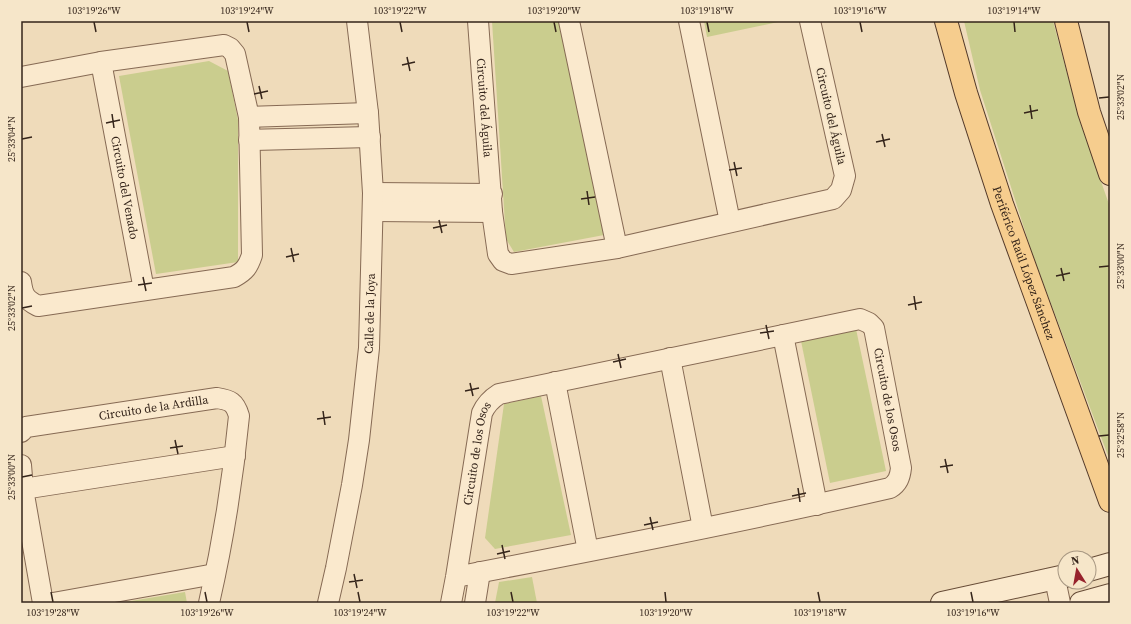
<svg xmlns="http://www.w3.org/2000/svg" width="1131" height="624" viewBox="0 0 1131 624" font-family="'Source Serif 4',serif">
	<rect width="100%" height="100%" fill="#efdbba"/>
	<g fill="#cacd8e">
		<polygon points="492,21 561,21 604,235 514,252 506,239"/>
		<polygon points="704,21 783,21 707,37"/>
		<polygon points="964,21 1053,21 1080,122 1110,207 1110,461 1032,253 980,90"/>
		<polygon points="209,61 228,71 238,120 238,262 156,274 119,76"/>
		<polygon points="856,329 886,471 830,483 801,341"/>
		<polygon points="541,396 571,535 495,549 485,538 504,404"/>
		<polygon points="532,577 537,603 495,603 499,582"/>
		<polygon points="185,592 187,603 118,603 119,603"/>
	</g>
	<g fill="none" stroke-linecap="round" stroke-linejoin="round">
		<g stroke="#866a54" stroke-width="22">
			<g id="minor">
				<path id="s1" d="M 478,21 L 492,212 L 498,254 L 503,261 L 511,264 L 617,248 L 833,199 L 841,190 L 845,176 L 810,21"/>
				<polyline points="569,21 617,248"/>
				<polyline points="689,21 730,222"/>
				<path id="s2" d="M 101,62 L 144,290"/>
				<path d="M 21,77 L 101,62 L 224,45 L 230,48 L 235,54 L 249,117 L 252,255 C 248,267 245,271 234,277 L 38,306 C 25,299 23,296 21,282"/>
				<polyline points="249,117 368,113"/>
				<polyline points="249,140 370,137"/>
				<polyline points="373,193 492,194"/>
				<polyline points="373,211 492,212"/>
				<polyline points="783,335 817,505"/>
				<polyline points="670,358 703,528"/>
				<polyline points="555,382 588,551"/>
				<path id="s3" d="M 21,432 L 26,427 L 217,398 C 230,400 235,402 239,416 C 233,479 223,542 209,603"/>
				<polyline points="21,465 23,489 43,603"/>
				<polyline points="23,489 235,456"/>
				<polyline points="1055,579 1060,603"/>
				<polyline points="53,603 215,574"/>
				<path id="s4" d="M 328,603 L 336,568 L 352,485 L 359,440 L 369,348 L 373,193 L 368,113 L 357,21"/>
				<path id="s5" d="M 451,603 L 456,577 L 482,413 C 486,404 491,399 499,394 L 860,319 L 869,323 L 874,328 L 901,468 C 900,477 898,483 890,488 C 746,521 601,549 456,577"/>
				<polyline points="475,603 480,572"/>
			</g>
		</g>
		<g stroke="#674c37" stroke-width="24">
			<g id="secondary">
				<polyline points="1089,570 1110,564"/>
				<polyline points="942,603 1065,576"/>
				<polyline points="1081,603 1110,595"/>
			</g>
		</g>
		<g stroke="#533929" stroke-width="24">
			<g id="primary">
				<path id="s6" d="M 946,21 L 966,93 L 1002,204 L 1110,501"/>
				<polyline points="1066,21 1089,112 1110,174"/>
			</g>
		</g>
		<use href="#minor" stroke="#fae9cd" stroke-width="20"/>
		<use href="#secondary" stroke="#fae9cd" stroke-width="22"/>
		<use href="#primary" stroke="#f6cd8e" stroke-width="22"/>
	</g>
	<path fill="none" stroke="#34241a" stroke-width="1.5" d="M 94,22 L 96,32M 247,22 L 249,32M 400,22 L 402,32M 554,22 L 556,32M 707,22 L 709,32M 860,22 L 862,32M 1014,22 L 1015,32M 407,57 L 410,71M 402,65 L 415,62M 259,86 L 262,99M 254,94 L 268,91M 1099,98 L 1109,97M 1030,105 L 1032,119M 1024,113 L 1038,110M 112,114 L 114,128M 106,123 L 120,120M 882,134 L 885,147M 22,139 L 32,137M 876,142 L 890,139M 734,162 L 737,176M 729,170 L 742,168M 587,191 L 589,205M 581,199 L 595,197M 439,220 L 442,233M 433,228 L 447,225M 291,248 L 294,262M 286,257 L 299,254M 1099,267 L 1109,266M 1061,268 L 1064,281M 1056,276 L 1070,273M 143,277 L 146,291M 138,285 L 152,283M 914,296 L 916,310M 908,305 L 922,302M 22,308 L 32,306M 766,325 L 769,339M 760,333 L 774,331M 618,354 L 621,368M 613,362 L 626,359M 470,383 L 473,396M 465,391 L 479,388M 323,411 L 325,425M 317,419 L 331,417M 1099,436 L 1109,435M 175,440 L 178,454M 170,448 L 183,446M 945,459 L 948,473M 940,467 L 953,465M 22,477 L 32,475M 798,488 L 800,502M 792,496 L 806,493M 650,517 L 653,530M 644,525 L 658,522M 502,545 L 505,559M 497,554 L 510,551M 354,574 L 357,588M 349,582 L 363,580M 51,592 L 53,602M 205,592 L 207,602M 358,592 L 360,602M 511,592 L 513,602M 665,592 L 666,602M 818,592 L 820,602M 971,592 L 973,602"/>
	<g text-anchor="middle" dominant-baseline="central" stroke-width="3.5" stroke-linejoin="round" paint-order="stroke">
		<g font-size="12" fill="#34241a" stroke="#f6e6c9">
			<text stroke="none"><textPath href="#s1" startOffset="87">Circuito del Águila</textPath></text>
			<text transform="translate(831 116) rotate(77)">Circuito del Águila</text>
			<text stroke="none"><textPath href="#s2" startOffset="128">Circuito del Venado</textPath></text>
			<text stroke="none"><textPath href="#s6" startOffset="254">Periférico Raúl López Sánchez</textPath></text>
			<text stroke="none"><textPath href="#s4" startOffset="293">Calle de la Joya</textPath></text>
			<text stroke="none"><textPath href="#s5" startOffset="677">Circuito de los Osos</textPath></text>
			<text stroke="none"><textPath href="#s3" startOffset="136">Circuito de la Ardilla</textPath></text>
			<text stroke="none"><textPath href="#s5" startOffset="152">Circuito de los Osos</textPath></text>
		</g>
	</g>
	<rect width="1131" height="624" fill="none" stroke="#f6e6c9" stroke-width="44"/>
	<g transform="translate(1077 570) rotate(349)"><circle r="19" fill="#f6e6c9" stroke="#a89883"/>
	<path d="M0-3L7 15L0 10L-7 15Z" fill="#97222c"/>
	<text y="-6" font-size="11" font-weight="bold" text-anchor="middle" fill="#34241a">N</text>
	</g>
	<rect x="22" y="22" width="1087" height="580" fill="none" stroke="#34241a" stroke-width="1.5"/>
	<g font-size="10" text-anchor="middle" fill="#34241a">
		<text x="94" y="14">103°19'26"W</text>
		<text x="247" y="14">103°19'24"W</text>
		<text x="400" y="14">103°19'22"W</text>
		<text x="554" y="14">103°19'20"W</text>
		<text x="707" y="14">103°19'18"W</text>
		<text x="860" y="14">103°19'16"W</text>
		<text x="1014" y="14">103°19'14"W</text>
		<text transform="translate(1120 97) rotate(-90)" y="4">25°33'02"N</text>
		<text transform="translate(11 139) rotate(-90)" y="4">25°33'04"N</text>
		<text transform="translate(1120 266) rotate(-90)" y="4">25°33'00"N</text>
		<text transform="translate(11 308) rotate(-90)" y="4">25°33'02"N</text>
		<text transform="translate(1120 435) rotate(-90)" y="4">25°32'58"N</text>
		<text transform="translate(11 477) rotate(-90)" y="4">25°33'00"N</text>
		<text x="53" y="616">103°19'28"W</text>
		<text x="207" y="616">103°19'26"W</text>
		<text x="360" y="616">103°19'24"W</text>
		<text x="513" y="616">103°19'22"W</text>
		<text x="666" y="616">103°19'20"W</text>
		<text x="820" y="616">103°19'18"W</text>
		<text x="973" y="616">103°19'16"W</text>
	</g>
</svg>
